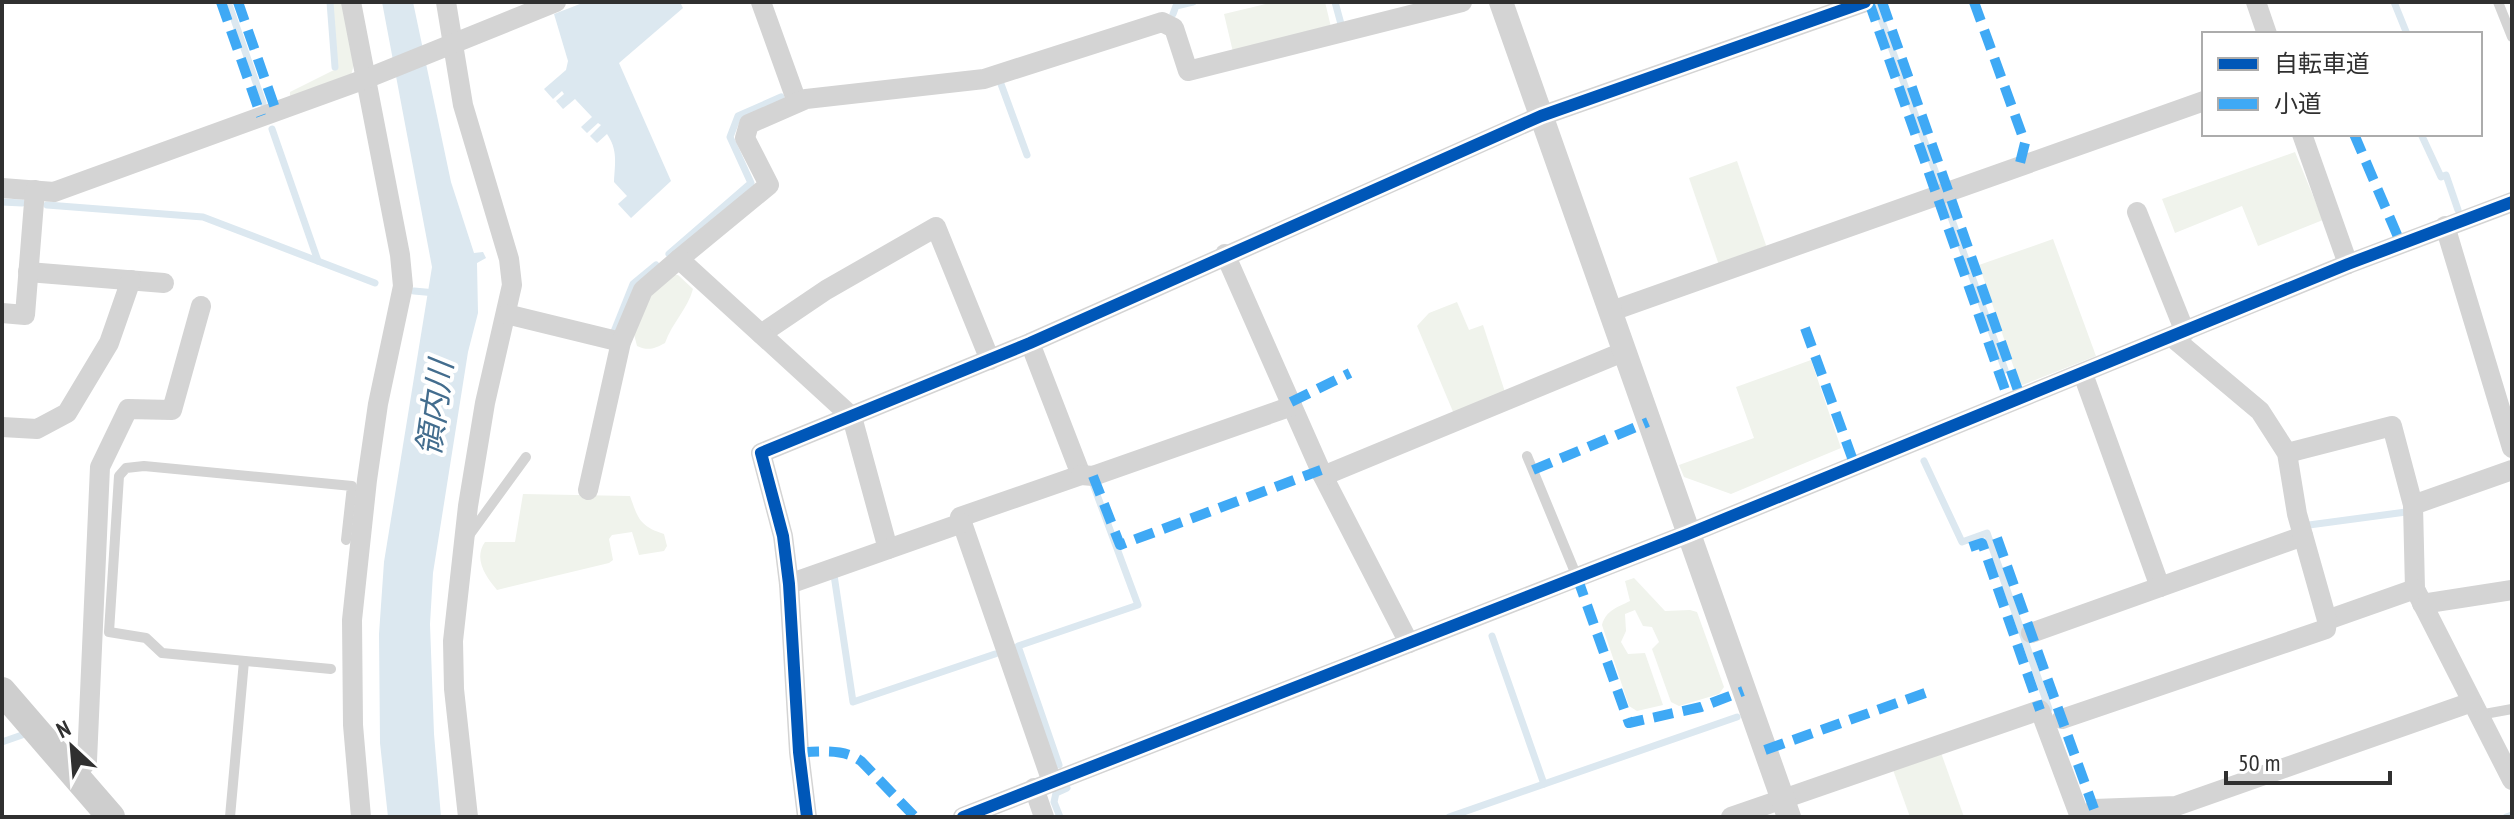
<svg xmlns="http://www.w3.org/2000/svg" width="2514" height="819" viewBox="0 0 2514 819" font-family="'PT Sans Narrow','Noto Sans JP',sans-serif">
	<rect width="100%" height="100%" fill="#fff"/>
	<g fill="#f0f3ec">
		<polygon points="332,2 344,2 355,61 351,75 290,100 290,92 336,69"/>
		<polygon points="1274,2 1325,2 1331,27 1233,52 1224,14"/>
		<polygon points="2295,152 2323,220 2258,246 2242,206 2175,233 2162,199"/>
		<polygon points="1737,161 1768,251 1720,268 1689,178"/>
		<polygon points="2053,239 2096,356 2020,386 1979,265"/>
		<path d="M 674,275 L 678,275 L 693,289 C 688,308 672,323 665,343 C 654,349 648,351 637,346 L 634,334 L 649,296 Z"/>
		<polygon points="1457,302 1469,330 1483,325 1505,392 1454,414 1417,326 1429,313"/>
		<polygon points="1811,360 1841,448 1731,494 1684,477 1679,465 1754,438 1736,387"/>
		<path d="M 523,494 L 630,496 C 638,518 639,526 664,534 L 667,546 L 664,551 L 639,555 L 632,532 L 612,535 L 609,539 L 613,560 L 609,563 L 497,590 C 486,577 473,559 485,542 L 515,542 Z"/>
		<path d="M 1634,578 L 1665,611 L 1690,610 L 1697,612 L 1724,687 L 1719,694 L 1679,706 L 1671,702 L 1652,649 L 1659,642 L 1652,627 L 1643,626 L 1635,610 L 1625,614 L 1626,631 L 1621,642 L 1628,654 L 1645,653 L 1663,705 L 1637,711 L 1629,706 L 1602,625 C 1606,610 1618,607 1630,601 L 1625,581 Z"/>
		<polygon points="1940,750 1964,817 1910,817 1892,767"/>
	</g>
	<g fill="#dce8f0">
		<polygon points="382,2 413,2 451,182 474,253 483,252 486,258 477,263 478,313 468,352 433,573 430,624 434,734 441,817 388,817 380,743 379,634 384,562 432,267"/>
		<path d="M 585,2 L 680,2 L 683,8 L 619,63 L 671,181 L 631,218 L 618,204 L 627,196 L 614,182 C 615,163 618,150 607,134 L 597,143 L 590,136 L 601,125 L 598,123 L 587,133 L 581,127 L 592,117 L 575,99 L 563,109 L 556,101 L 564,94 L 562,91 L 553,99 L 544,89 L 566,70 L 568,61 L 554,14 Z"/>
	</g>
	<g fill="none" stroke-linecap="round" stroke-linejoin="round">
		<g stroke="#dce8f0" stroke-width="7">
			<polyline points="228,2 263,103"/>
			<polyline points="330,2 335,67"/>
			<polyline points="1335,2 1341,24"/>
			<polyline points="2394,2 2407,34"/>
			<polyline points="1877,7 1940,185"/>
			<polyline points="1173,14 1176,6 1193,2"/>
			<polyline points="1001,84 1027,155"/>
			<polyline points="272,129 318,261"/>
			<polyline points="2421,134 2441,177 2446,175 2458,210"/>
			<polyline points="2,202 22,203"/>
			<polyline points="1946,203 2005,370"/>
			<polyline points="47,205 203,217 375,283"/>
			<polyline points="669,254 751,183 730,137 738,116 781,97"/>
			<polyline points="414,291 436,293"/>
			<polyline points="613,334 633,284 656,265"/>
			<polyline points="1924,461 1962,542 1987,533 2049,709"/>
			<polyline points="2309,525 2406,512"/>
			<polyline points="834,575 853,702 995,654"/>
			<polyline points="1492,636 1544,784"/>
			<polyline points="2,742 22,735"/>
			<polyline points="1059,765 1018,646 1138,605 1093,484"/>
			<polyline points="1060,817 1054,802 1056,793 1067,788"/>
			<polyline points="1449,817 1737,717"/>
			<polyline points="2506,817 2512,815"/>
		</g>
		<g stroke="#d4d4d4" stroke-width="10">
			<polyline points="2498,2 2512,37"/>
			<polyline points="1527,456 1577,577"/>
			<polyline points="470,534 526,457"/>
			<polyline points="331,669 162,653 146,638 109,632 119,476 126,468 144,466 352,486 346,540"/>
			<polyline points="2479,715 2512,709"/>
			<polyline points="230,817 244,661"/>
		</g>
		<g stroke="#d4d4d4" stroke-width="20">
			<polyline points="351,2 400,255 403,286 378,404 367,480 352,620 353,725 361,817"/>
			<polyline points="446,2 463,105 509,259 512,285 485,403 468,506 453,641 454,689 468,817"/>
			<polyline points="761,2 797,102"/>
			<polyline points="2256,2 2267,34"/>
			<polyline points="2302,134 2348,264"/>
			<polyline points="2,188 54,192 368,78 556,2"/>
			<polyline points="2137,212 2185,332"/>
			<polyline points="2445,226 2512,448"/>
			<polyline points="1225,254 1323,476 1409,643"/>
			<polyline points="679,259 769,185 745,138 749,124 806,99 984,79 1162,22 1174,28 1188,71 1462,2"/>
			<polyline points="28,272 164,283"/>
			<polyline points="1609,312 2204,101"/>
			<polyline points="2,313 25,315 35,190"/>
			<polyline points="506,314 621,342"/>
			<polyline points="761,334 826,290 936,227 990,360"/>
			<polyline points="1030,343 1081,475 960,517 1052,782"/>
			<polyline points="2083,374 2160,587"/>
			<polyline points="2,427 37,429 67,413 109,343 131,280"/>
			<polyline points="2287,453 2392,426 2413,505"/>
			<polyline points="2512,470 2413,505 2415,589 2512,780"/>
			<polyline points="1081,475 1093,476 1292,406"/>
			<polyline points="1323,476 1623,352"/>
			<polyline points="588,490 621,342 643,290 679,259 852,417 888,549"/>
			<polyline points="789,584 962,523"/>
			<polyline points="2422,604 2512,590"/>
			<polyline points="2327,620 2415,589"/>
			<polyline points="2031,633 2303,536"/>
			<polyline points="2062,719 2326,629 2327,620 2297,514 2287,453 2260,411 2172,337"/>
			<polyline points="75,776 87,761 100,467 128,409 172,410 201,306"/>
			<polyline points="1034,788 1044,817"/>
			<polyline points="2094,809 2176,806 2472,702"/>
			<polyline points="807,817 799,752 789,584 783,536 761,453 1030,343 1541,116 1865,2"/>
			<polyline points="963,817 1688,534 2348,264 2512,202"/>
			<polyline points="1731,817 2040,710 2080,817"/>
		</g>
		<polyline stroke="#d4d4d4" stroke-width="24" points="1501,2 1789,817"/>
		<polyline stroke="#cecece" stroke-width="28" points="2,691 111,817"/>
		<g stroke="#3fa9f5" stroke-width="10" stroke-dasharray="20 10" stroke-linecap="butt">
			<polyline points="221,2 261,116"/>
			<polyline points="238,2 276,111"/>
			<polyline points="1869,2 2010,404"/>
			<polyline points="1882,2 2021,399"/>
			<polyline points="1974,2 2025,143 2019,167"/>
			<polyline points="2354,134 2401,244"/>
			<polyline points="1805,328 1855,466"/>
			<polyline points="1291,402 1350,373"/>
			<polyline points="1533,470 1648,422"/>
			<polyline points="1093,476 1120,545 1321,470"/>
			<polyline points="1997,538 2094,809"/>
			<polyline points="1970,547 1982,543 2040,710"/>
			<polyline points="1577,577 1629,723 1701,707 1743,691"/>
			<polyline points="1765,750 1928,692"/>
			<path d="M 799,752 C 821,752 843,748 861,761 L 915,817"/>
		</g>
		<g stroke="#fff" stroke-width="17">
			<g id="cycleway">
				<polyline points="807,817 799,752 789,584 783,536 761,453 1030,343 1541,116 1865,2"/>
				<polyline points="963,817 1688,534 2348,264 2512,202"/>
			</g>
		</g>
		<use href="#cycleway" stroke="#0057b8" stroke-width="12"/>
	</g>
	<g text-anchor="middle" dominant-baseline="central" stroke-width="8" stroke-linejoin="round" paint-order="stroke">
		<g font-size="32" font-style="italic" fill="#436d8e" stroke="#fff">
			<text transform="translate(434 408) rotate(-82)">領内川</text>
		</g>
	</g>
	<rect width="2514" height="819" fill="none" stroke="#303030" stroke-width="8"/>
	<rect x="2202" y="32" width="280" height="104" fill="#ffffff" stroke="#acacac" stroke-width="2"/>
	<rect x="2218" y="58" width="40" height="12" fill="#0057b8" stroke="#acacac" stroke-width="2"/>
	<text x="2274" y="72" font-size="24" fill="#303030">自転車道</text>
	<rect x="2218" y="98" width="40" height="12" fill="#3fa9f5" stroke="#acacac" stroke-width="2"/>
	<text x="2274" y="112" font-size="24" fill="#303030">小道</text>
	<g transform="translate(72 747) rotate(334)" stroke="#ffffff" stroke-width="6" paint-order="stroke">
	<path d="M0-6L14 30L0 20L-14 30Z" fill="#303030"/>
	<text y="-12" font-size="22" font-weight="bold" text-anchor="middle" fill="#303030">N</text>
	</g>
	<path d="M2226 771v12h164v-12" fill="none" stroke="#303030" stroke-width="4"/>
	<text x="2238" y="771" font-size="24" fill="#303030" stroke="#ffffff" stroke-width="6" paint-order="stroke">50 m</text>
</svg>
